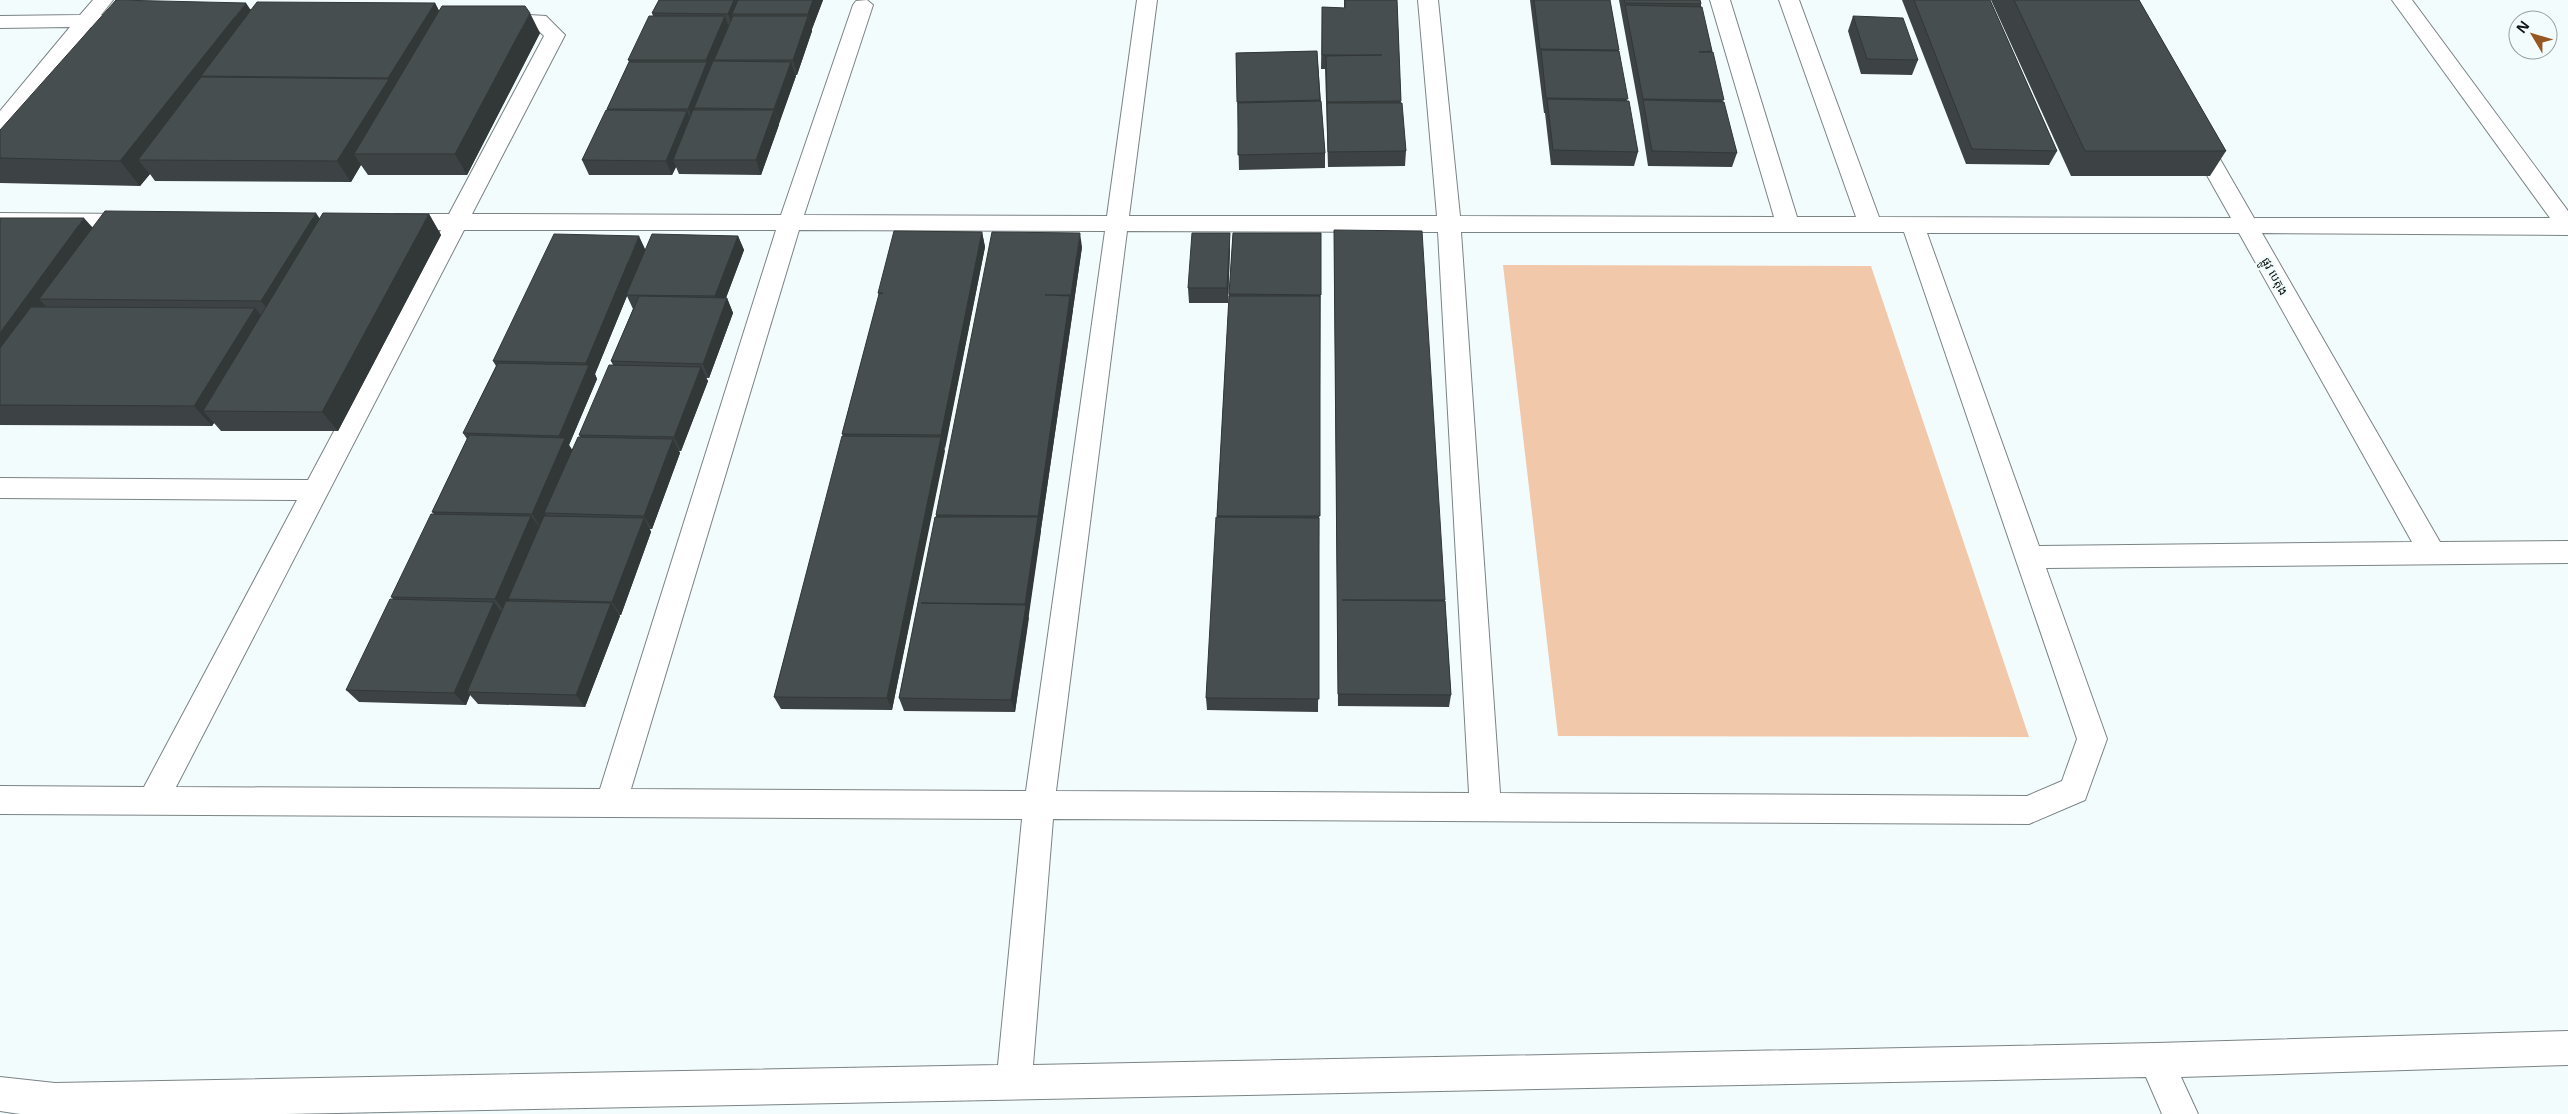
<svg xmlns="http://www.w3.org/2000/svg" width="2568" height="1114" viewBox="0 0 2568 1114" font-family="'Noto Sans','Noto Sans Khmer',sans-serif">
	<rect width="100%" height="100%" fill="#f3fcfd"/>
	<polygon fill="#f2c8ab" points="1503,265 1871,266 2029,737 1558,736"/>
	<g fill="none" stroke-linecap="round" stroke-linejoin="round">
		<g stroke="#7b8384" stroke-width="2">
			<g id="minor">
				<polygon points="93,0 113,0 101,15 141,17 144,21 141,25 91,27 8,130 0,132 0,111 70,27 0,28 0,16 80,15"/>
				<path d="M 867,0 L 873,5 L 804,215 L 1107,216 L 1137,0 L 1157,0 L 1129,216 L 1437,216 L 1418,0 L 1438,0 L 1460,216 L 1774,217 L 1710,0 L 1730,0 L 1797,217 L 1856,217 L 1779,0 L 1799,0 L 1879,217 L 2231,218 L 2186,138 L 2189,133 L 2197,131 L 2205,133 L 2254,218 L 2550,218 L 2392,0 L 2412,0 L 2568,211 L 2568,235 L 2262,233 L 2440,542 L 2568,541 L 2568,563 L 2046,568 L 2107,739 L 2085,800 L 2029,824 L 1053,819 L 1033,1065 L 2156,1043 L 2568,1031 L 2568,1065 L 2181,1077 L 2198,1114 L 2162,1114 L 2146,1077 L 286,1114 L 20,1114 L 0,1111 L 0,1077 L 55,1083 L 998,1065 L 1022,819 L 0,814 L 0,786 L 144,787 L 297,500 L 0,498 L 0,478 L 308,480 L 441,230 L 396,230 L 388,227 L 385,222 L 388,217 L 396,214 L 449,214 L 544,36 L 534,26 L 490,23 L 487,19 L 490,15 L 497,13 L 546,16 L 565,35 L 472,214 L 781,215 L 853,5 L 856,1 ZM 464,230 L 776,230 L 600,789 L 176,787 ZM 799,230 L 1105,231 L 1026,791 L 631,789 ZM 1127,231 L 1438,232 L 1469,793 L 1056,791 ZM 1461,232 L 1904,232 L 2077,739 L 2062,781 L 2027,796 L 1500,793 ZM 1927,233 L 2239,233 L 2412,542 L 2039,546 Z"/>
				<polygon points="0,213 133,214 141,217 144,222 141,227 133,230 0,229"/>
			</g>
		</g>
		<use href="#minor" fill="#fff" fill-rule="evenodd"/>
	</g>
	<g fill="#3d4344" fill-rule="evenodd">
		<polygon points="659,0 823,0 812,29 812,31 797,75 795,75 796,76 761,175 679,174 676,167 672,175 589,175 582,160 607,110 607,109 629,62 628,60 653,16 652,13"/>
		<polygon points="1344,0 1397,0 1401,103 1406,151 1405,166 1328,167 1325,69 1321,69 1322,7 1344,8"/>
		<polygon points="1530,0 1610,0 1627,101 1638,152 1634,166 1551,165 1545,113 1544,113"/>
		<polygon points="1619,0 1700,0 1701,4 1701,7 1712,51 1723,102 1737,153 1732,167 1648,166 1640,114"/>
		<polygon points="1902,0 1990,0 2057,151 2049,165 1966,164"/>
		<polygon points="1991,0 2139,0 2226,151 2210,176 2071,176"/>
		<polygon points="435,3 439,11 540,33 467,175 368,175 361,165 351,182 155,181 150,174 140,186 0,183 0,130 251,9"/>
		<polygon points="1853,16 1918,60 1912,75 1861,74 1848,31"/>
		<polygon points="1317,51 1325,153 1325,168 1239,170 1236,53"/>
		<polygon points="429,214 441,235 338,431 221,431 214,423 212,426 0,425 0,218 93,227"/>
		<polygon points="1334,230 1445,600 1451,695 1449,707 1338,706 1334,245"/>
		<polygon points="982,232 985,247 892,710 781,709 774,697 843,436 842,434 879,295 878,293"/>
		<polygon points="1233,233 1321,233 1318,712 1207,710 1206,698 1217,517 1229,296"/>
		<path d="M 738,236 L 744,250 L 726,298 L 727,298 L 733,313 L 709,378 L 706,378 L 708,381 L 681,451 L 679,451 L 680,453 L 652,529 L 650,529 L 651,532 L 621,615 L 619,615 L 620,616 L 585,707 L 478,704 L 470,695 L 466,705 L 359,702 L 346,690 L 393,599 L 391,597 L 434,514 L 432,512 L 467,439 L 463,433 L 496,366 L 493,361 L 645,250 ZM 627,296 L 633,309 L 611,361 L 613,365 L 579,435 L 580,437 L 572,450 L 569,445 L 597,379 L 595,374 Z"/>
		<polygon points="1082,247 1041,529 1028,616 1029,618 1015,712 904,711 899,698 936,517 936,515"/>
		<polygon points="1230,248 1228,303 1189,303 1188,288"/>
	</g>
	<g fill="#323737">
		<polygon points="734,0 745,0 732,14 735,23 733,28 728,14"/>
		<polygon points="813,0 823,0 812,29 808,14"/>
		<polygon points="246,3 263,28 201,76 213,93 138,160 150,174 140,186 120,161"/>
		<polygon points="435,3 446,24 400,98 388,78"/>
		<polygon points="530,13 540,33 467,175 455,154"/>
		<polygon points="725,16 730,31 714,60 716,65 694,108 697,117 694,124 688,109 707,63 706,60"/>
		<polygon points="808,16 812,31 797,75 793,60"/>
		<polygon points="791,62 796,76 779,123 774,109"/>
		<polygon points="389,79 401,99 354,154 361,165 351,182 337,161"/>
		<polygon points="774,110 779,125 761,175 756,160"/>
		<polygon points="687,111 693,125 673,160 676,167 672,175 666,161"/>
		<polygon points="316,213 330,234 277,321 261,301"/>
		<polygon points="429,214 441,235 338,431 322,412"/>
		<polygon points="84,218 102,238 39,299 50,311 0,382 0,333"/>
		<polygon points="982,232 985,247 945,449 941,435"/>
		<polygon points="1080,233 1082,247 1073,309 1071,295"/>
		<polygon points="1230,233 1230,248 1228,303 1227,288"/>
		<polygon points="639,236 646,251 626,295 627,296 595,374 597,379 569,445 573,451 544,513 546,515 541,528 532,514 563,442 559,436 588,368 586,363"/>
		<polygon points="738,236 744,250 721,311 715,296"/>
		<polygon points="1070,296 1073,310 1041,529 1038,516"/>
		<polygon points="727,298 733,313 709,378 703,364"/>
		<polygon points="255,308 271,328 203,411 214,423 212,426 194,406"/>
		<polygon points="701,367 708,381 681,451 674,437"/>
		<polygon points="941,437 945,451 892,710 887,698"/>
		<polygon points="673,439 680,453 652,529 644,516"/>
		<polygon points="531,516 541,529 508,599 510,601 505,612 495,599"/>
		<polygon points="1038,517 1041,531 1015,712 1011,700"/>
		<polygon points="644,518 651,532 621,615 612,602"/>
		<polygon points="494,602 504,615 467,692 470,695 466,705 454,693"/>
		<polygon points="611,603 620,616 585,707 576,695"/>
	</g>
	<g fill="#474e4f" stroke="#323737">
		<polygon points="116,0 246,3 120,161 0,158 0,130"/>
		<polygon points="659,0 734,0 728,14 652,13"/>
		<polygon points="738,0 813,0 808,14 732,14"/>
		<polygon points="1345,0 1397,0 1401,101 1327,102 1326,56 1382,55 1322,55 1322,7 1345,8"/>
		<polygon points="1534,0 1610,0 1619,50 1540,49"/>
		<polygon points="1624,0 1700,0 1701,4 1625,3"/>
		<polygon points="1914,0 1990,0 2057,151 1972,149"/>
		<polygon points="2014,0 2139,0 2226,151 2085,151"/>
		<polygon points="257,2 435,3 388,78 201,76"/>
		<polygon points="1625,5 1702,7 1712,51 1699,52 1713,52 1724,100 1643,99"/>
		<polygon points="442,6 525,6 530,13 455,154 354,154"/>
		<polygon points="649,16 725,16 706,60 628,60"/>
		<polygon points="733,16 808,16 793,60 714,60"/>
		<polygon points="1853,16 1903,18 1918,60 1867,59"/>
		<polygon points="1541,50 1619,51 1628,99 1546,98"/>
		<polygon points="1317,51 1320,100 1237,102 1236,53"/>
		<polygon points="713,61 791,62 774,109 694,108"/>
		<polygon points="629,62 707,62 688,109 607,109"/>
		<polygon points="201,77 389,79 337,161 138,160"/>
		<polygon points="1547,99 1629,101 1638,152 1553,150"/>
		<polygon points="1643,100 1724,102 1737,153 1652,151"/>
		<polygon points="1321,101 1325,153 1238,155 1238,103"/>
		<polygon points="1327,103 1402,103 1406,151 1328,152"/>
		<polygon points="606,110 687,111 666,161 582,160"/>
		<polygon points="693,110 774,110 756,160 673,160"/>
		<polygon points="105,211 316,213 261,301 39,299"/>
		<polygon points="323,213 429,214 322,412 203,411"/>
		<polygon points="0,218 84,218 0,333"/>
		<polygon points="1334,230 1422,231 1445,600 1342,600 1445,601 1451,695 1338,694"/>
		<polygon points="894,231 982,232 941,435 842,434 879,294 883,293 878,293"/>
		<polygon points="992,232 1080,233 1071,295 1045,295 1070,296 1038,516 936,515"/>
		<polygon points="1192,233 1230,233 1227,288 1188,288"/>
		<polygon points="1233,233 1321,233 1321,295 1229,294"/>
		<polygon points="554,234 639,236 586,363 493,361"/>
		<polygon points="652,234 738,236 715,296 626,295"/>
		<polygon points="639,296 727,298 703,364 611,361"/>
		<polygon points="1229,296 1320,296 1320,516 1217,516"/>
		<polygon points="31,307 255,308 194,406 0,405 0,348"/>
		<polygon points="498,363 589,365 559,436 463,433"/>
		<polygon points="609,365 701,367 674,437 579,435"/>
		<polygon points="469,435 565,438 532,514 432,512"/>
		<polygon points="842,436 941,437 887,698 774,697"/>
		<polygon points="578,437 673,439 644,516 544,513"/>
		<polygon points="431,514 531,516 495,599 391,597"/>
		<polygon points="544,516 644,518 612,602 508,599"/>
		<polygon points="935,517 1038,517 1025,604 921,603 1026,605 1011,700 899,698"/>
		<polygon points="1216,517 1319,518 1319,699 1206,698"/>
		<polygon points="390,599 494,602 454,693 346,690"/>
		<polygon points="506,601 611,603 576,695 467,692"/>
	</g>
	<g text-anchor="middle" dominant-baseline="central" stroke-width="5" stroke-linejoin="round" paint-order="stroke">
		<g font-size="12" fill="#111414" stroke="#f3fcfd">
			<text transform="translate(2275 276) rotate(61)">ផ្លូវ បេតុង</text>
		</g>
	</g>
	<g transform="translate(2533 35) rotate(308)"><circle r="24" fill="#f3fcfd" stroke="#999fa0"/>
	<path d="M0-4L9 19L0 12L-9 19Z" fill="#975722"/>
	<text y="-8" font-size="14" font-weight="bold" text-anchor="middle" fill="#111414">N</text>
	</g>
</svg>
